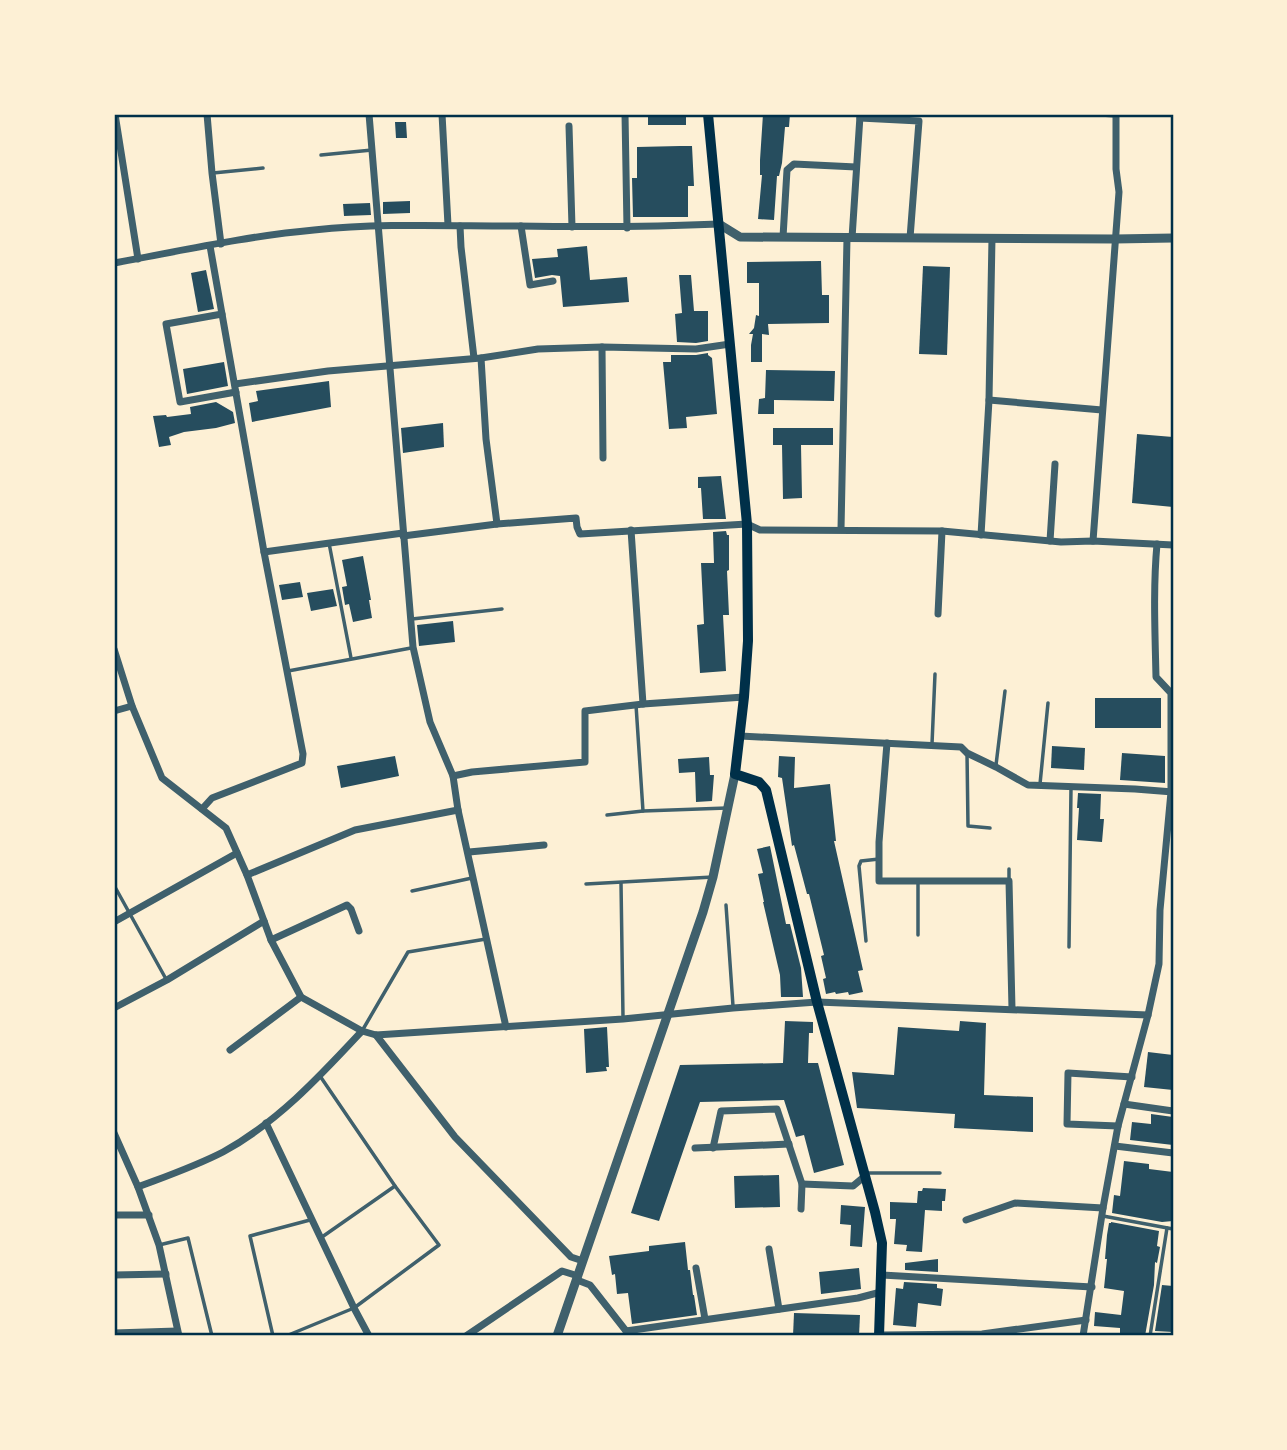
<svg xmlns="http://www.w3.org/2000/svg" width="1287" height="1450" viewBox="0 0 1287 1450" font-family="Helvetica,sans-serif">
	<rect width="100%" height="100%" fill="#fdf0d5"/>
	<g fill="#264d5e">
		<rect x="648" y="114" width="38" height="11"/>
		<polygon points="763,114 790,114 789,127 785,127 782,163 779,176 777,176 774,220 758,219 762,175 760,175 760,160"/>
		<polygon points="395,122 406,122 407,138 396,138"/>
		<polygon points="680,146 692,146 694,186 688,186 688,217 633,217 632,178 637,178 637,147"/>
		<polygon points="410,201 410,213 383,214 383,202"/>
		<polygon points="370,203 371,215 344,216 343,204"/>
		<polygon points="587,246 590,280 627,277 629,302 563,307 560,276 552,275 535,278 532,259 558,257 557,249"/>
		<polygon points="821,261 822,295 829,295 829,323 768,324 769,335 762,334 762,362 751,362 751,345 753,334 749,334 754,328 756,315 759,316 759,283 747,283 747,262"/>
		<polygon points="923,266 950,267 947,355 919,354"/>
		<polygon points="206,270 214,309 198,312 191,273"/>
		<polygon points="679,275 691,275 694,311 708,311 708,341 696,343 677,342 675,314 682,313"/>
		<polygon points="708,353 708,355 712,358 717,414 686,417 687,428 669,429 663,362 671,362 671,355 696,355"/>
		<polygon points="224,362 228,386 187,394 183,369"/>
		<polygon points="766,370 835,371 834,401 774,400 774,414 758,414 759,399 765,398"/>
		<polygon points="329,381 331,407 252,422 249,403 258,401 256,391"/>
		<polygon points="216,402 233,412 235,423 216,428 184,432 169,437 171,445 159,447 153,416 166,415 167,417 191,414 190,407"/>
		<polygon points="443,423 444,447 403,453 401,428"/>
		<polygon points="773,428 833,428 833,445 801,445 802,498 783,499 782,445 773,445"/>
		<polygon points="1137,434 1173,437 1173,507 1132,503"/>
		<polygon points="721,476 726,519 703,519 701,488 698,488 698,477"/>
		<polygon points="726,531 727,535 729,535 729,570 727,571 729,615 723,615 726,671 700,673 697,625 704,624 701,563 714,563 713,532"/>
		<polygon points="363,556 371,600 369,600 372,618 353,622 349,604 345,605 342,587 347,586 342,560"/>
		<polygon points="300,582 303,597 282,600 279,585"/>
		<polygon points="333,589 337,606 311,611 307,593"/>
		<polygon points="453,621 455,642 419,646 417,625"/>
		<rect x="1095" y="698" width="66" height="30"/>
		<polygon points="1052,746 1085,748 1084,770 1051,768"/>
		<polygon points="1122,753 1165,756 1165,783 1120,780"/>
		<polygon points="395,756 399,776 341,788 337,766"/>
		<polygon points="779,756 795,757 794,788 830,784 836,841 834,841 863,970 858,971 863,992 849,995 848,992 836,994 835,992 826,994 823,979 826,978 821,956 824,955 809,894 807,894 794,845 792,846 782,778 778,777"/>
		<polygon points="709,757 710,775 714,775 712,801 696,802 695,772 679,773 678,759"/>
		<polygon points="1078,793 1101,794 1100,819 1104,819 1102,842 1077,840 1079,808 1077,808"/>
		<polygon points="770,846 786,924 790,924 801,968 803,997 781,997 780,975 763,902 764,902 758,874 763,873 757,849"/>
		<polygon points="785,1021 813,1022 813,1033 809,1033 808,1063 818,1063 844,1165 814,1173 804,1135 796,1137 784,1100 700,1102 659,1221 631,1213 680,1065 783,1063"/>
		<polygon points="960,1021 986,1023 984,1095 1033,1097 1033,1132 954,1128 955,1114 857,1108 852,1072 894,1075 898,1027 959,1031"/>
		<polygon points="607,1027 609,1067 606,1067 607,1071 586,1073 584,1029"/>
		<polygon points="1148,1052 1173,1055 1173,1090 1144,1087"/>
		<polygon points="1151,1114 1173,1117 1173,1145 1130,1140 1132,1122 1151,1124"/>
		<polygon points="1124,1161 1149,1164 1149,1169 1173,1172 1173,1221 1162,1222 1112,1213 1114,1195 1120,1196"/>
		<polygon points="779,1175 780,1207 735,1208 734,1176"/>
		<polygon points="923,1188 946,1189 945,1201 942,1201 942,1211 925,1210 922,1252 906,1251 907,1245 894,1244 896,1219 890,1219 890,1202 917,1203 918,1191 922,1191"/>
		<polygon points="841,1205 865,1207 862,1247 850,1246 851,1225 840,1224"/>
		<polygon points="1111,1222 1159,1231 1157,1246 1160,1247 1157,1263 1155,1262 1154,1285 1145,1336 1120,1335 1120,1328 1094,1326 1095,1312 1121,1315 1124,1291 1104,1288 1107,1259 1105,1259 1107,1235 1109,1223 1111,1223"/>
		<polygon points="685,1242 688,1270 690,1270 693,1295 694,1295 697,1315 632,1324 628,1293 617,1294 615,1274 612,1275 609,1256 649,1251 649,1246"/>
		<polygon points="938,1259 938,1272 905,1270 905,1263"/>
		<polygon points="859,1268 861,1289 821,1294 819,1272"/>
		<polygon points="904,1282 937,1284 937,1288 943,1289 941,1306 918,1303 916,1327 893,1325 896,1288 903,1289"/>
		<polygon points="1162,1285 1173,1286 1173,1332 1155,1331"/>
		<polygon points="794,1313 860,1315 859,1336 793,1336"/>
	</g>
	<g fill="none" stroke-linecap="round" stroke-linejoin="round">
		<g stroke="#3f606c" stroke-width="3.5">
			<polyline points="1089,114 1116,116"/>
			<polyline points="321,155 372,150"/>
			<polyline points="213,173 263,168"/>
			<polyline points="329,543 351,658"/>
			<polyline points="412,619 502,609"/>
			<polyline points="288,671 411,648"/>
			<polyline points="636,705 643,811"/>
			<polyline points="932,744 935,674"/>
			<polyline points="967,753 968,826 990,828"/>
			<polyline points="996,765 1005,691"/>
			<polyline points="1040,784 1048,703"/>
			<polyline points="607,815 643,811 727,808"/>
			<polyline points="1009,869 1009,879"/>
			<polyline points="621,883 623,1017"/>
			<polyline points="586,884 713,877"/>
			<polyline points="115,887 166,979"/>
			<polyline points="412,891 472,878"/>
			<polyline points="726,905 733,1006"/>
			<polyline points="918,935 918,882"/>
			<polyline points="866,941 859,866 861,861 879,859"/>
			<polyline points="1069,947 1071,788"/>
			<polyline points="362,1031 408,952 486,939"/>
			<polyline points="866,1173 940,1173"/>
			<polyline points="1103,1216 1173,1229"/>
			<polyline points="322,1237 395,1186"/>
			<polyline points="159,1245 188,1238 212,1336"/>
			<polyline points="273,1336 250,1236 310,1220"/>
			<polyline points="286,1336 354,1308 439,1245 395,1186 320,1076"/>
			<polyline points="1150,1336 1167,1228"/>
		</g>
		<g stroke="#3f606c" stroke-width="7">
			<polyline points="115,114 138,259"/>
			<polyline points="207,114 212,173 221,244"/>
			<polyline points="369,114 413,647 430,722 453,776 458,810 506,1027"/>
			<polyline points="442,114 448,225"/>
			<polyline points="625,114 627,228"/>
			<polyline points="860,118 919,121 910,238"/>
			<polyline points="569,126 572,227"/>
			<polyline points="460,226 461,247 474,358"/>
			<polyline points="521,226 530,285 553,281"/>
			<polyline points="783,237 787,170 794,164 856,167"/>
			<polyline points="852,238 860,116"/>
			<path d="M 114,263 C 180,251 247,236 314,230 C 381,223 449,226 517,226 C 584,227 652,227 719,224"/>
			<polyline points="222,314 166,324 180,402 236,392"/>
			<polyline points="602,347 603,458"/>
			<polyline points="481,358 486,439 497,524"/>
			<polyline points="235,384 328,371 481,358 538,349 602,347 696,349 730,344"/>
			<polyline points="989,400 1102,410"/>
			<polyline points="841,529 847,238"/>
			<polyline points="631,530 643,704"/>
			<polyline points="981,535 989,400 992,238"/>
			<polyline points="403,536 497,524 576,518 577,527 580,534 747,524 760,530 942,531 1061,542 1093,541 1173,545"/>
			<polyline points="1050,541 1055,464"/>
			<polyline points="1093,541 1119,192 1116,169 1116,114"/>
			<polyline points="264,552 403,533"/>
			<polyline points="938,614 942,531"/>
			<polyline points="114,649 132,706 162,778 226,828 247,875 271,940 301,997 362,1031 376,1035 623,1019 733,1008 817,1002 1148,1015"/>
			<polyline points="114,711 132,706"/>
			<polyline points="740,736 961,747 967,753 996,767 1028,785 1135,789 1173,792"/>
			<polyline points="887,743 879,842 879,881 1009,881 1012,1009"/>
			<polyline points="453,776 472,772 585,762 585,711 643,704 744,697"/>
			<polyline points="202,809 212,798 302,763 303,754 264,552 210,246"/>
			<polyline points="469,852 544,845"/>
			<polyline points="247,875 355,830 458,810"/>
			<polyline points="114,922 237,853"/>
			<polyline points="271,940 347,905 351,909 359,931"/>
			<polyline points="114,1008 167,980 264,921"/>
			<polyline points="376,1035 455,1137 571,1257 583,1261"/>
			<polyline points="230,1050 301,997"/>
			<polyline points="1124,1104 1173,1111"/>
			<polyline points="266,1123 354,1308 369,1336"/>
			<polyline points="1118,1126 1067,1124 1068,1073 1132,1077"/>
			<polyline points="114,1133 138,1187 159,1245 179,1336"/>
			<polyline points="1115,1146 1173,1153"/>
			<polyline points="695,1148 789,1144"/>
			<polyline points="713,1148 721,1111 777,1109 802,1184 801,1209"/>
			<polyline points="802,1184 853,1186 865,1176"/>
			<path d="M 138,1187 C 167,1176 196,1166 223,1152 C 278,1122 321,1075 362,1031"/>
			<polyline points="114,1215 149,1215"/>
			<polyline points="966,1220 1015,1203 1103,1208"/>
			<polyline points="769,1249 779,1309"/>
			<polyline points="696,1268 705,1319"/>
			<polyline points="114,1275 166,1274"/>
			<polyline points="882,1275 1092,1287"/>
			<polyline points="577,1280 590,1285 630,1336"/>
			<polyline points="626,1331 858,1298 881,1292"/>
			<polyline points="114,1333 177,1331"/>
			<polyline points="880,1335 982,1334 1086,1320"/>
			<polyline points="466,1336 562,1271 578,1276"/>
			<path d="M 1083,1336 L 1103,1208 L 1118,1126 L 1148,1015 L 1159,964 L 1160,910 L 1171,792 L 1171,693 L 1156,677 C 1155,632 1153,588 1157,544"/>
		</g>
		<g stroke="#3f606c" stroke-width="9">
			<polyline points="719,224 740,237 1115,239 1173,238"/>
			<polyline points="557,1336 703,912 713,877 735,774"/>
		</g>
		<polyline stroke="#003049" stroke-width="10" points="708,114 747,524 748,641 744,697 735,774 759,782 766,790 817,1002 875,1212 882,1243 879,1336"/>
	</g>
	<rect width="1287" height="1450" fill="none" stroke="#fdf0d5" stroke-width="231"/>
	<rect x="116" y="116" width="1056" height="1218" fill="none" stroke="#003049" stroke-width="2.5"/>
</svg>
